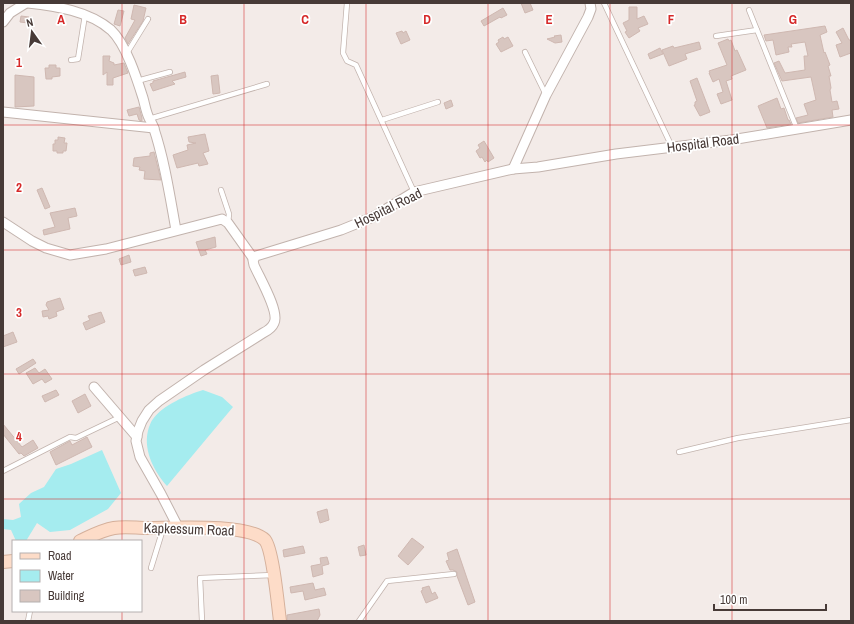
<svg xmlns="http://www.w3.org/2000/svg" width="854" height="624" viewBox="0 0 854 624" font-family="'Archivo Narrow',sans-serif">
	<rect width="100%" height="100%" fill="#f3ebe8"/>
	<g fill="#a5ecef">
		<path d="M 203,390 L 222,397 L 233,407 L 167,486 C 153,470 142,448 149,427 C 150,425 151,421 153,419 C 163,405 187,395 203,390 Z"/>
		<polygon points="102,450 121,493 108,509 70,530 50,532 37,523 26,541 16,541 11,530 3,529 3,519 13,520 21,517 19,504 31,493 44,487 56,469 71,464"/>
	</g>
	<g fill="#d8c6c0" stroke="#cfb8b1">
		<polygon points="521,3 530,3 533,10 525,13"/>
		<polygon points="134,5 146,8 143,21 128,44 125,38 135,20 131,19"/>
		<polygon points="629,7 637,7 637,19 644,16 648,24 638,28 640,31 629,38 625,32 627,31 623,23 629,20"/>
		<polygon points="503,8 507,15 501,18 500,17 484,26 481,21"/>
		<polygon points="118,10 124,11 120,26 114,24"/>
		<polygon points="21,16 29,17 28,23 20,22"/>
		<polygon points="825,26 827,32 820,35 824,53 825,52 830,65 828,66 831,76 829,76 831,88 830,90 832,102 837,101 839,109 832,110 833,117 798,123 796,118 808,115 804,104 816,100 811,77 782,81 774,63 779,61 785,73 805,70 804,56 808,56 805,42 791,44 792,47 788,47 789,52 776,55 773,40 766,41 764,35"/>
		<polygon points="843,28 849,40 851,40 851,53 840,57 836,45 842,43 836,32"/>
		<polygon points="402,31 403,33 406,31 410,40 401,44 396,33"/>
		<polygon points="561,35 562,42 555,43 547,39 555,37 554,36"/>
		<polygon points="503,37 504,39 508,37 513,46 501,52 496,44 499,42 498,40"/>
		<polygon points="728,39 729,41 731,40 735,51 737,50 746,70 731,76 732,79 726,81 732,100 721,104 717,94 723,92 719,79 713,82 709,73 710,73 709,71 727,65 718,43"/>
		<polygon points="699,42 701,49 685,54 687,59 669,66 662,50 673,46 674,48"/>
		<polygon points="660,48 663,54 650,59 648,54"/>
		<polygon points="103,56 110,56 109,61 114,63 114,65 124,63 128,73 113,78 113,85 107,85 107,72 103,75"/>
		<polygon points="49,65 56,65 56,68 60,68 60,76 52,77 52,79 46,79 45,68 49,68"/>
		<polygon points="185,72 186,77 172,81 175,84 153,91 150,84 153,83 153,81"/>
		<polygon points="15,75 34,77 34,106 15,107"/>
		<polygon points="218,75 220,93 213,94 211,76"/>
		<polygon points="697,78 710,112 700,116 694,105 695,105 695,102 697,101 690,81"/>
		<polygon points="777,98 781,109 784,108 788,120 789,120 791,124 767,128 758,106"/>
		<polygon points="451,100 453,106 446,109 444,103"/>
		<polygon points="139,107 142,118 142,121 139,120 137,114 129,116 127,110"/>
		<polygon points="205,134 209,151 203,153 208,164 199,166 198,163 177,168 173,155 188,150 187,145 196,143 189,142 188,137"/>
		<polygon points="58,137 65,138 64,143 67,143 66,151 63,151 63,153 57,153 57,151 53,151 53,144 55,144 55,140 58,140"/>
		<polygon points="484,141 494,158 488,162 487,160 485,162 482,157 480,158 476,151 480,148 478,145"/>
		<polygon points="154,152 161,180 144,179 145,171 139,170 140,167 133,166 134,158 150,156 150,153"/>
		<polygon points="42,188 50,207 45,209 37,190"/>
		<polygon points="75,208 77,216 68,218 70,229 44,235 43,230 55,227 50,213"/>
		<polygon points="215,237 216,247 205,250 207,254 201,256 196,242"/>
		<polygon points="129,255 131,262 121,265 119,259"/>
		<polygon points="145,267 147,273 135,276 133,270"/>
		<polygon points="60,298 64,309 56,312 57,316 49,319 48,316 43,317 42,311 49,310 46,305 47,302"/>
		<polygon points="101,312 105,322 86,330 83,323 90,320 88,316"/>
		<polygon points="13,332 17,342 3,347 3,336"/>
		<polygon points="33,359 36,363 19,374 16,369"/>
		<polygon points="35,368 39,373 45,369 52,379 45,383 42,379 33,384 26,373"/>
		<polygon points="56,390 59,395 45,402 42,396"/>
		<polygon points="85,394 91,406 78,413 72,401"/>
		<polygon points="3,424 22,447 33,440 38,448 24,456 21,453 19,454 3,434"/>
		<polygon points="87,437 92,447 56,465 50,452 70,441 72,445"/>
		<polygon points="327,509 329,520 320,523 317,512"/>
		<polygon points="412,538 424,547 408,565 398,556"/>
		<polygon points="364,545 366,555 360,556 358,547"/>
		<polygon points="303,546 305,553 284,557 283,550"/>
		<polygon points="457,549 475,602 468,605 457,576 457,572 453,570 450,570 446,561 449,560 447,553"/>
		<polygon points="327,557 329,564 322,566 323,574 313,577 311,566 321,564 320,558"/>
		<polygon points="313,583 315,590 324,588 326,595 305,600 303,591 291,593 290,587"/>
		<polygon points="429,586 432,594 435,592 438,598 426,603 421,591 423,590 422,588"/>
		<polygon points="319,609 320,615 317,621 287,621 287,615"/>
	</g>
	<g fill="none" stroke-linecap="round" stroke-linejoin="round">
		<g stroke="#c2b3ad" stroke-width="6">
			<g id="lane">
				<polyline points="347,3 343,53 347,61 356,65 414,192"/>
				<polyline points="604,3 672,147"/>
				<polyline points="749,10 757,30"/>
				<polyline points="716,36 757,30 797,129"/>
				<polyline points="525,52 546,95"/>
				<polyline points="127,53 148,19"/>
				<polyline points="71,60 78,59 85,15"/>
				<polyline points="137,81 170,72"/>
				<polyline points="149,119 267,84"/>
				<polyline points="382,120 438,102"/>
				<polyline points="221,190 229,214 228,223"/>
				<polyline points="679,452 738,438 851,420"/>
				<polyline points="3,471 70,437 76,438 120,417"/>
				<polyline points="151,568 163,529"/>
				<polyline points="28,621 30,611"/>
				<polyline points="202,621 200,578 274,575"/>
				<polyline points="359,621 387,581 454,574"/>
			</g>
		</g>
		<g stroke="#c2b3ad" stroke-width="11">
			<g id="street">
				<path d="M 28,3 C 56,6 89,11 111,30 C 126,44 137,79 143,98 C 145,105 146,112 149,118 C 151,122 153,125 154,129 C 165,162 170,197 176,230"/>
				<polyline points="3,22 10,13 26,3"/>
				<polyline points="3,112 154,128"/>
				<polyline points="513,169 546,95 588,17 591,9 590,3"/>
				<polyline points="3,222 32,241 46,248 70,255 106,249 222,219 228,223 253,258"/>
				<polyline points="94,387 137,437"/>
				<path d="M 178,527 L 161,494 L 140,457 L 136,441 L 138,431 L 142,421 L 149,410 L 159,401 L 204,370 L 263,333 C 267,331 272,328 274,323 C 280,312 259,277 254,265 L 253,260 L 256,256 L 341,230 L 373,217 L 414,192 L 513,169 L 538,167 L 616,154 L 731,140 L 851,120"/>
			</g>
		</g>
		<g stroke="#d5b09b" stroke-width="14">
			<g id="secondary">
				<path d="M 80,541 C 91,536 102,530 114,528 C 125,526 136,528 148,528 C 172,528 248,523 265,540 C 273,550 278,606 280,621"/>
				<polyline points="3,562 13,561"/>
			</g>
		</g>
		<use href="#lane" stroke="#fff" stroke-width="4.5"/>
		<use href="#street" stroke="#fff" stroke-width="9"/>
		<use href="#secondary" stroke="#fddcc8" stroke-width="12"/>
	</g>
	<path fill="none" stroke="#d62828" stroke-width="1" stroke-opacity="0.55" d="M 122,3 L 122,541M 244,3 L 244,621M 366,3 L 366,621M 488,3 L 488,621M 610,3 L 610,621M 732,3 L 732,621M 3,125 L 851,125M 3,250 L 851,250M 3,374 L 851,374M 3,499 L 851,499M 122,611 L 122,621"/>
	<g text-anchor="middle" dominant-baseline="central" stroke-width="3.5" stroke-linejoin="round" paint-order="stroke">
		<g font-size="14" fill="#473a37" stroke="#fff">
			<text transform="translate(703 143) rotate(-7)">Hospital Road</text>
			<text transform="translate(388 208) rotate(-26)">Hospital Road</text>
			<text transform="translate(189 529) rotate(2)">Kapkessum Road</text>
		</g>
	</g>
	<g font-size="13" text-anchor="middle" font-weight="bold" fill="#d62828" stroke="#fff" stroke-width="3.5" stroke-linejoin="round" paint-order="stroke">
		<text x="61" y="24">A</text>
		<text x="183" y="24">B</text>
		<text x="305" y="24">C</text>
		<text x="427" y="24">D</text>
		<text x="549" y="24">E</text>
		<text x="671" y="24">F</text>
		<text x="793" y="24">G</text>
		<text x="19" y="67">1</text>
		<text x="19" y="192">2</text>
		<text x="19" y="317">3</text>
		<text x="19" y="441">4</text>
	</g>
	<rect width="854" height="624" fill="none" stroke="#473a37" stroke-width="8"/>
	<rect x="12" y="540" width="130" height="72" fill="#ffffff" stroke="#b5b0af"/>
	<rect x="20" y="553" width="20" height="6" fill="#fddcc8" stroke="#b5b0af"/>
	<text x="48" y="560" font-size="12" fill="#473a37">Road</text>
	<rect x="20" y="570" width="20" height="12" fill="#a5ecef" stroke="#b5b0af"/>
	<text x="48" y="580" font-size="12" fill="#473a37">Water</text>
	<rect x="20" y="590" width="20" height="12" fill="#d8c6c0" stroke="#b5b0af"/>
	<text x="48" y="600" font-size="12" fill="#473a37">Building</text>
	<g transform="translate(32 32) rotate(346)" stroke="#ffffff" stroke-width="3" paint-order="stroke">
	<path d="M0-3L7 15L0 10L-7 15Z" fill="#473a37"/>
	<text y="-6" font-size="11" font-weight="bold" text-anchor="middle" fill="#473a37">N</text>
	</g>
	<path d="M714 604v6h112v-6" fill="none" stroke="#473a37" stroke-width="2"/>
	<text x="720" y="604" font-size="12" fill="#473a37" stroke="#ffffff" stroke-width="3" paint-order="stroke">100 m</text>
</svg>
